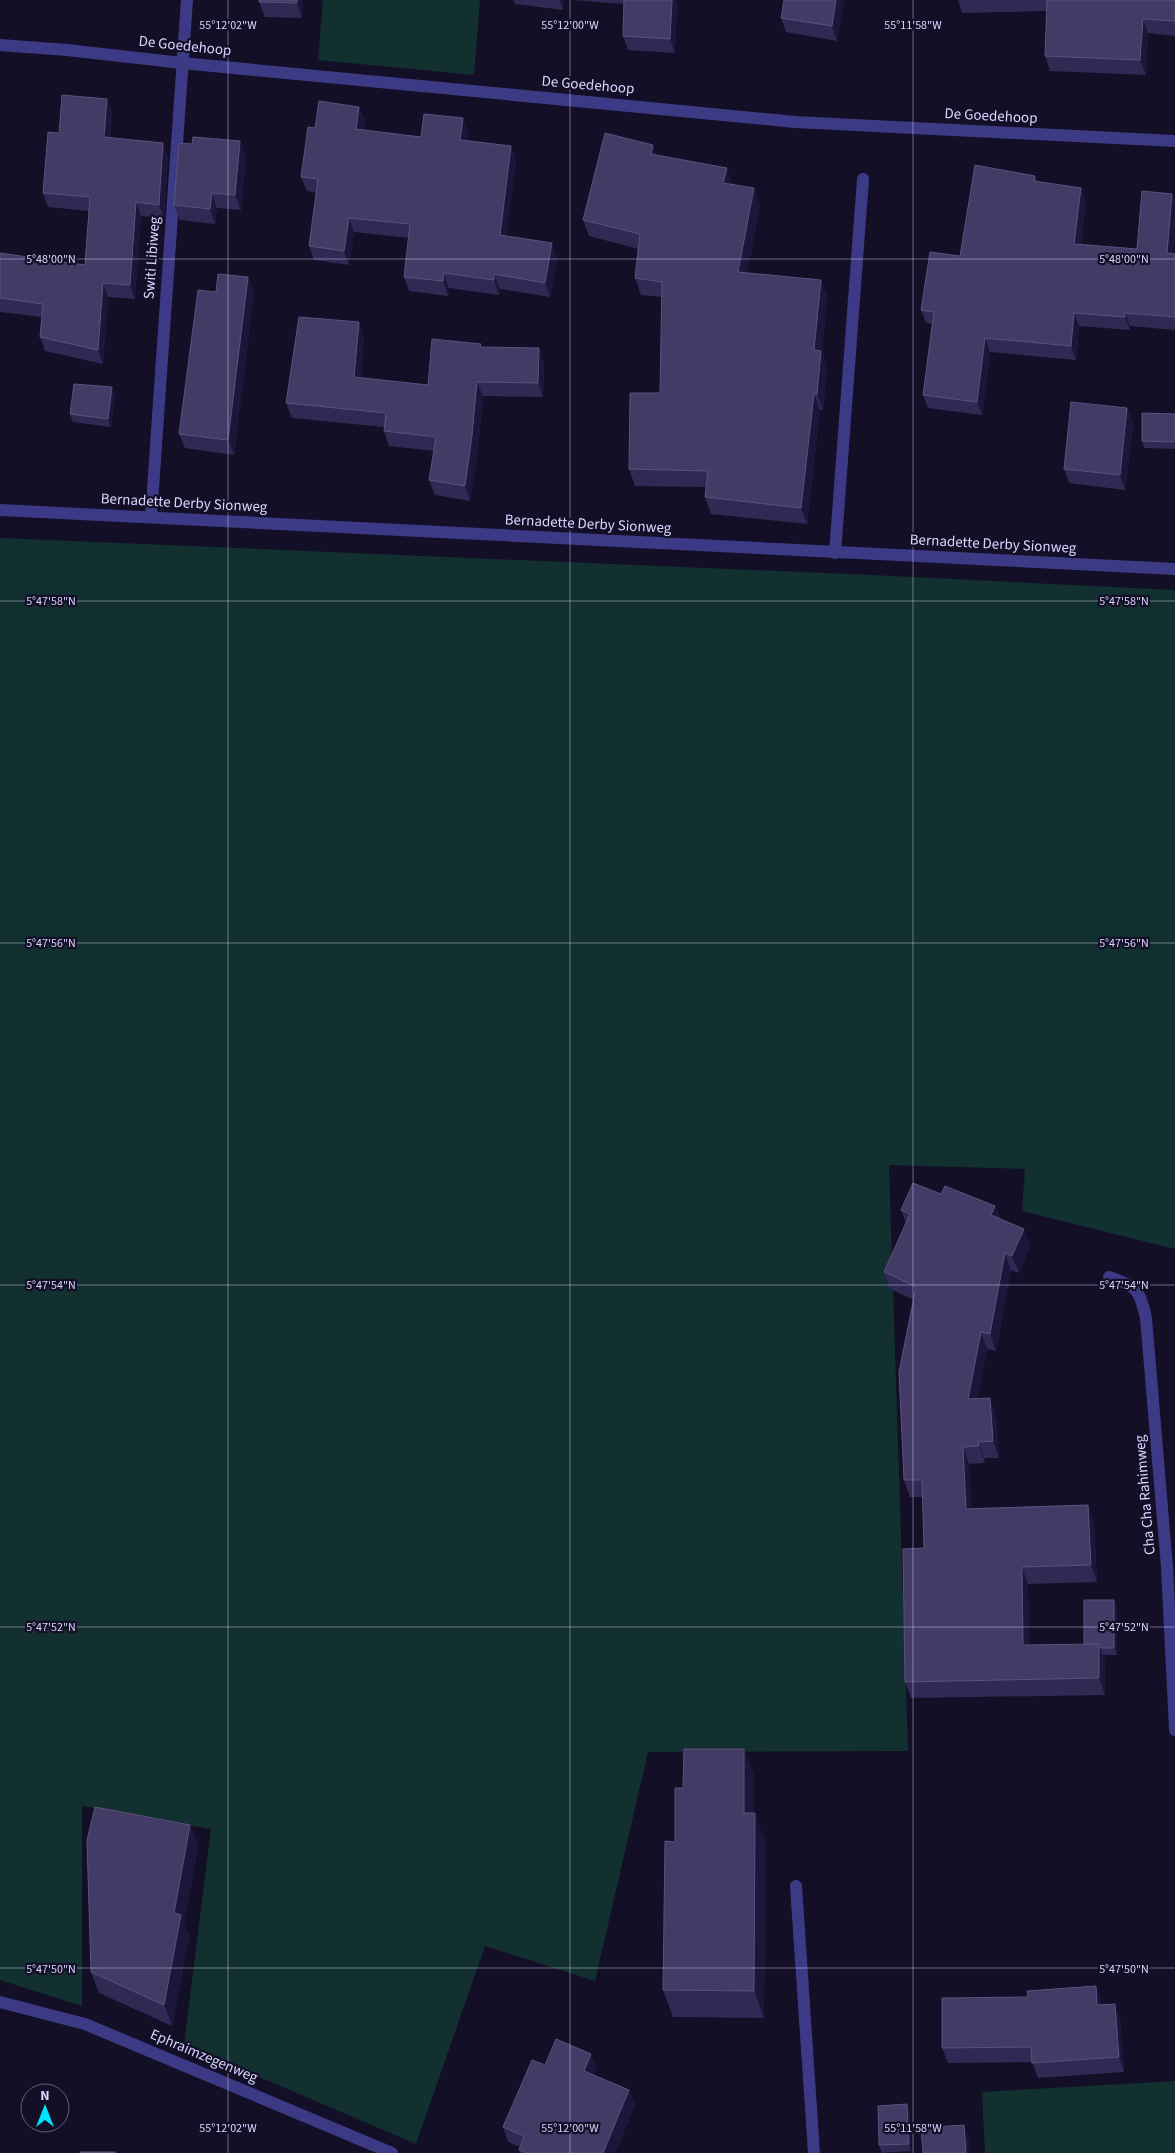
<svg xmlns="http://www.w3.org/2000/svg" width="1175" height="2153" viewBox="0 0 1175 2153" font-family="'Source Sans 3',sans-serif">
	<rect width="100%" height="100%" fill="#130f26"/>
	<g fill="#12302f">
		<polygon points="323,0 480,0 474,75 318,60"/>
		<polygon points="0,538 872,575 1175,590 1175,1249 1022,1211 1025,1169 889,1165 908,1751 648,1752 595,1981 485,1946 416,2144 184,2045 211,1829 82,1806 82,2006 0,1980"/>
		<polygon points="1175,2081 1175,2153 985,2153 982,2092"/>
	</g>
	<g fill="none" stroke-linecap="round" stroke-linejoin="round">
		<g stroke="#3d3a85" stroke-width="12">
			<polyline points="0,45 67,50 182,63 795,122 1175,141"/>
			<polyline points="0,510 1175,569"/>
			<polyline points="151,517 187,0"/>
			<polyline points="835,553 863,179"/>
			<path d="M 1109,1277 C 1137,1287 1139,1288 1146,1318 L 1167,1567 L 1175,1730"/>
			<polyline points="796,1886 814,2153"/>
			<polyline points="0,2002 85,2024 392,2153"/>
		</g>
	</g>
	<g fill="#312854">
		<polygon points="259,0 303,0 302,18 265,17 259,2"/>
		<polygon points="513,0 564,0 563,10 515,4"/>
		<polygon points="572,0 677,0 675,53 628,50 623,36 624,4"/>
		<polygon points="784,0 844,0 837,41 786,32 781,18"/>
		<polygon points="958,0 1175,0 1175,36 1148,33 1146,75 1050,71 1045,56 1047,11 962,13"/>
		<polygon points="107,99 112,113 110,138 163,143 168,157 164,218 141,216 135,299 108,297 103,364 45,351 40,337 42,317 0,312 0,253 85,265 89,211 48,207 43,193 59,133"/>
		<polygon points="359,107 365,121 363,130 421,137 468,133 467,140 511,146 516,160 506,236 557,257 550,297 500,289 499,295 449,288 448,296 409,291 404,277 409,238 354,232 349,265 314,260 309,246 316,193 307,191 301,177 315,128"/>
		<polygon points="657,155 733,184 760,205 747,273 821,280 827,296 822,351 827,367 823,410 820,410 807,524 711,514 705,497 706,487 635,486 629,469 660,393 662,297 641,295 635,278 638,249 589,236 583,220"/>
		<polygon points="246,156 241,210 217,208 215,224 180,220 174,205"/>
		<polygon points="1035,176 1037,182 1081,188 1086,202 1081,244 1137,249 1172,194 1175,202 1175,233 1173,254 1175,254 1175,330 1130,326 1130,330 1079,326 1076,360 990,352 982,415 928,408 923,395 932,324 926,323 921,310 960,256"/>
		<polygon points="248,277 254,292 234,455 185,448 179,434 216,292"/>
		<polygon points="364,336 361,378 428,385 482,347 539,348 544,363 543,397 483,396 478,449 470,501 435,495 429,480 434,451 389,446 384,431 384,427 292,418 286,403"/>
		<polygon points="115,395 111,427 73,422 70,414"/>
		<polygon points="1127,408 1133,423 1125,490 1069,483 1064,469"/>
		<polygon points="1175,414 1175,449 1144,448 1142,441"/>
		<polygon points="941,1194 995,1206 1000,1218 1030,1245 1019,1273 1011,1270 996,1351 987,1349 977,1398 996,1415 999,1458 984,1458 985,1463 969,1464 971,1508 1088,1505 1094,1522 1097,1582 1028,1584 1029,1645 1084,1644 1117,1607 1117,1655 1103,1655 1105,1661 1105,1695 911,1698 905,1682 924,1548 923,1497 910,1497 904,1480 914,1300 890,1289 884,1272 906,1223 901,1210"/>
		<polygon points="744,1749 754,1777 754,1813 765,1841 764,2018 673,2017 663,1990 675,1842 683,1788"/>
		<polygon points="190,1825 198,1846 184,1923 189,1937 172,2026 99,1993 91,1972"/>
		<polygon points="1096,1986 1101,2001 1101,2005 1120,2018 1124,2072 1038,2078 1032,2062 948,2063 942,2048 1028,1997"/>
		<polygon points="591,2054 596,2068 593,2075 629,2090 635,2105 615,2153 520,2153 519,2150 520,2147 508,2142 503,2127 545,2065"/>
		<polygon points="910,2112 911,2151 882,2153 879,2145"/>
	</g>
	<g fill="#1d163a">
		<polygon points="297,0 303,0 302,18 297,3"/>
		<polygon points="560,0 564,0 563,10"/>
		<polygon points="672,0 677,0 675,53 670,39"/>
		<polygon points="836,0 844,0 837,41 832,26"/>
		<polygon points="1143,19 1148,33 1146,75 1140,60"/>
		<polygon points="107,99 112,113 109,151 104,137"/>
		<polygon points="359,107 365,121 361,144 356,129"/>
		<polygon points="463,118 468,133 465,154 460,140"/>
		<polygon points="240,141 246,156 241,210 235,195"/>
		<polygon points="163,143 168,157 164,218 159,205"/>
		<polygon points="653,145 659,162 651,154"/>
		<polygon points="511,146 516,160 505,249 500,235"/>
		<polygon points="727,168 733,184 723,183"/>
		<polygon points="754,188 760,205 744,288 738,272"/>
		<polygon points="1081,188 1086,202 1079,257 1074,244"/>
		<polygon points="212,193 217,208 215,224 210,209"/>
		<polygon points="1172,194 1175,202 1175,232 1172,267 1167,253"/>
		<polygon points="136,202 141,216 135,299 130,285"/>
		<polygon points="349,218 354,232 349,265 344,251"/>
		<polygon points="552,243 557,257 550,297 545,283"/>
		<polygon points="444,273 449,288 448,296 443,281"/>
		<polygon points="494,274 500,289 499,295 494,280"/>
		<polygon points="248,277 254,292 234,455 228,440"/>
		<polygon points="821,280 827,296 822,351 827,367 823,410 817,394 814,350"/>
		<polygon points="103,283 108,297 103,364 98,350"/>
		<polygon points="1074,313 1079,326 1076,360 1071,346"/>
		<polygon points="1125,313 1130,326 1130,330 1125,317"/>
		<polygon points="359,322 364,336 360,392 354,377"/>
		<polygon points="985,338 990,352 982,415 977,402"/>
		<polygon points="539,348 544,363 543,397 538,383"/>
		<polygon points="477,382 483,396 478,449 470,501 465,486"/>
		<polygon points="112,387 115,395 111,427 108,419"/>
		<polygon points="814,394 820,410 807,524 801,508"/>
		<polygon points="1127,408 1133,423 1125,490 1120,475"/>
		<polygon points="995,1206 1001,1223 991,1215"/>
		<polygon points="1024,1229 1030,1245 1019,1273 1012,1256"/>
		<polygon points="1005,1253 1011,1270 996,1351 990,1334"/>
		<polygon points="981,1332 987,1349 974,1416 968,1399"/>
		<polygon points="990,1398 996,1415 999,1458 993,1441"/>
		<polygon points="978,1442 984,1458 985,1463 979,1446"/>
		<polygon points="963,1447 969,1464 972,1525 966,1509"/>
		<polygon points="1088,1505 1094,1522 1097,1582 1091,1565"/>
		<polygon points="1022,1567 1028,1584 1029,1662 1023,1645"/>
		<polygon points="1114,1600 1117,1607 1117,1655 1114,1648"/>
		<polygon points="1099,1644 1105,1661 1105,1695 1099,1678"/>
		<polygon points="744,1749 754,1777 754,1841 744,1813"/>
		<polygon points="755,1813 765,1841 764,2018 754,1991"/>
		<polygon points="190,1825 198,1846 184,1923 189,1937 172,2026 164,2005 174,1913"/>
		<polygon points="1096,1986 1101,2001 1102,2020 1097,2005"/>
		<polygon points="1115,2004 1120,2018 1124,2072 1119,2057"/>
		<polygon points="591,2054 596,2068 589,2086 584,2071"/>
		<polygon points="629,2090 635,2105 615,2153 603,2153"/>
		<polygon points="907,2104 910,2112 911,2151 909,2144"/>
		<polygon points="964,2125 969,2140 970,2153 966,2153"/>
	</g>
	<g fill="#433a66" stroke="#5a527e">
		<polygon points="259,0 297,0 297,3 259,2"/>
		<polygon points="624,0 672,0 670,39 623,36"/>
		<polygon points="784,0 836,0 832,26 781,18"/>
		<polygon points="1047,0 1175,0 1175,21 1143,19 1140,60 1045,56"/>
		<polygon points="62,95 107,99 104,137 163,143 159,205 136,202 130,285 103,283 98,350 40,337 43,304 0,298 0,253 85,265 90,197 43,193 48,132 59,133"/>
		<polygon points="319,101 359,107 356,129 421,137 424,114 463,118 460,140 511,146 500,235 552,243 545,283 494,274 494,280 444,273 443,281 404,277 410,224 349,218 344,251 309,246 318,179 301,177 308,127 315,128"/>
		<polygon points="605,133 653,145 651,154 727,168 723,183 754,188 738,272 821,280 814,350 821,351 817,394 814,394 801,508 705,497 708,471 629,469 630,393 660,393 662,282 635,278 640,234 583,220"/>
		<polygon points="193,137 240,141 235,195 212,193 210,209 174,205 179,143 192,144"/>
		<polygon points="975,165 1035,176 1034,181 1081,188 1074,244 1137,249 1142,191 1172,194 1167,253 1175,254 1175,317 1125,313 1125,317 1074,313 1071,346 985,338 977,402 923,395 934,312 921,310 930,252 960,256"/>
		<polygon points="218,274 248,277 228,440 179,434 198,290 216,292"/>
		<polygon points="299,317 359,322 354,377 428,385 432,339 481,344 480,347 539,348 538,383 477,382 472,435 465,486 429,480 436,437 384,431 386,413 286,403"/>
		<polygon points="74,384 112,387 108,419 70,414"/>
		<polygon points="1071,402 1127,408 1120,475 1064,469"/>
		<polygon points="1142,413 1175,414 1175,442 1142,441"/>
		<polygon points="913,1183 941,1194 945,1186 995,1206 991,1215 1024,1229 1012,1256 1005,1253 990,1334 981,1332 968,1399 990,1398 993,1441 978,1442 979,1446 963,1447 966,1509 1088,1505 1091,1565 1022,1567 1023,1645 1099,1644 1099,1678 905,1682 903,1549 924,1548 922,1480 904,1480 899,1372 916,1287 884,1272 910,1214 901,1210"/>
		<polygon points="1084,1600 1114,1600 1114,1648 1101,1648 1099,1644 1084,1644"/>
		<polygon points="684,1749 744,1749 744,1813 755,1813 754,1991 663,1990 665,1841 675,1842 675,1788 683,1788"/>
		<polygon points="95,1807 190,1825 174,1913 181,1915 164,2005 91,1972 87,1840"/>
		<polygon points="1096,1986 1097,2005 1115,2004 1119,2057 1032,2063 1031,2047 942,2048 942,1998 1028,1997 1027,1991"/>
		<polygon points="556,2039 591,2054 584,2071 629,2090 603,2153 527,2153 519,2150 524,2136 503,2127 532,2060 545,2065"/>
		<polygon points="907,2104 909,2144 879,2145 878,2106"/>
		<polygon points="964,2125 966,2153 923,2153 921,2128"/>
		<rect x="80" y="2152" width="35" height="1"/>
	</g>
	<path fill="none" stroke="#d9d4ff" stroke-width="1" stroke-opacity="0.45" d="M 228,0 L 228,2153M 570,0 L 570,2153M 913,0 L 913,2153M 0,259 L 1175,259M 0,601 L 1175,601M 0,943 L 1175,943M 0,1285 L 1175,1285M 0,1627 L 1175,1627M 0,1968 L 1175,1968"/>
	<g text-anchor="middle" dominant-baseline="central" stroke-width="4.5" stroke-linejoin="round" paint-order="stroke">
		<g font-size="15" fill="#d9d4ff" stroke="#130f26">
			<text transform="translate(185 46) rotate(6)">De Goedehoop</text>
			<text transform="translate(588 85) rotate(5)">De Goedehoop</text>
			<text transform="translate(991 116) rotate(3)">De Goedehoop</text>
			<text transform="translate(152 258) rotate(-86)">Switi Libiweg</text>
			<text transform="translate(184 503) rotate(3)">Bernadette Derby Sionweg</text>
			<text transform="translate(588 524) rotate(3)">Bernadette Derby Sionweg</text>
			<text transform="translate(993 544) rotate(3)">Bernadette Derby Sionweg</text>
			<text transform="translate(1145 1495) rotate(-95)">Cha Cha Rahimweg</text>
			<text transform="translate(204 2056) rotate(23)">Ephraimzegenweg</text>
		</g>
	</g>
	<g font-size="12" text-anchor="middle" fill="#d9d4ff" stroke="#130f26" stroke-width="4.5" stroke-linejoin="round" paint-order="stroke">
		<text x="228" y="29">55°12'02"W</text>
		<text x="570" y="29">55°12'00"W</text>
		<text x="913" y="29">55°11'58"W</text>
		<text x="51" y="263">5°48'00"N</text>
		<text x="1124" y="263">5°48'00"N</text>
		<text x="51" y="605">5°47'58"N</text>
		<text x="1124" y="605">5°47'58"N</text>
		<text x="51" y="947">5°47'56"N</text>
		<text x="1124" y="947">5°47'56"N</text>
		<text x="51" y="1289">5°47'54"N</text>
		<text x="1124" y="1289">5°47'54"N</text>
		<text x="51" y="1631">5°47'52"N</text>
		<text x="1124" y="1631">5°47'52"N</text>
		<text x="51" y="1973">5°47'50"N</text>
		<text x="1124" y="1973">5°47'50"N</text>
		<text x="228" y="2132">55°12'02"W</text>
		<text x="570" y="2132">55°12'00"W</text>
		<text x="913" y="2132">55°11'58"W</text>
	</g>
	<g transform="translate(45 2108)"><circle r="24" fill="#130f26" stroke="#625e7d"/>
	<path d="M0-4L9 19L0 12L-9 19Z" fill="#00e5ff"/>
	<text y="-8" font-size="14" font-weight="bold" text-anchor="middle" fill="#d9d4ff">N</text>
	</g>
</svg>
